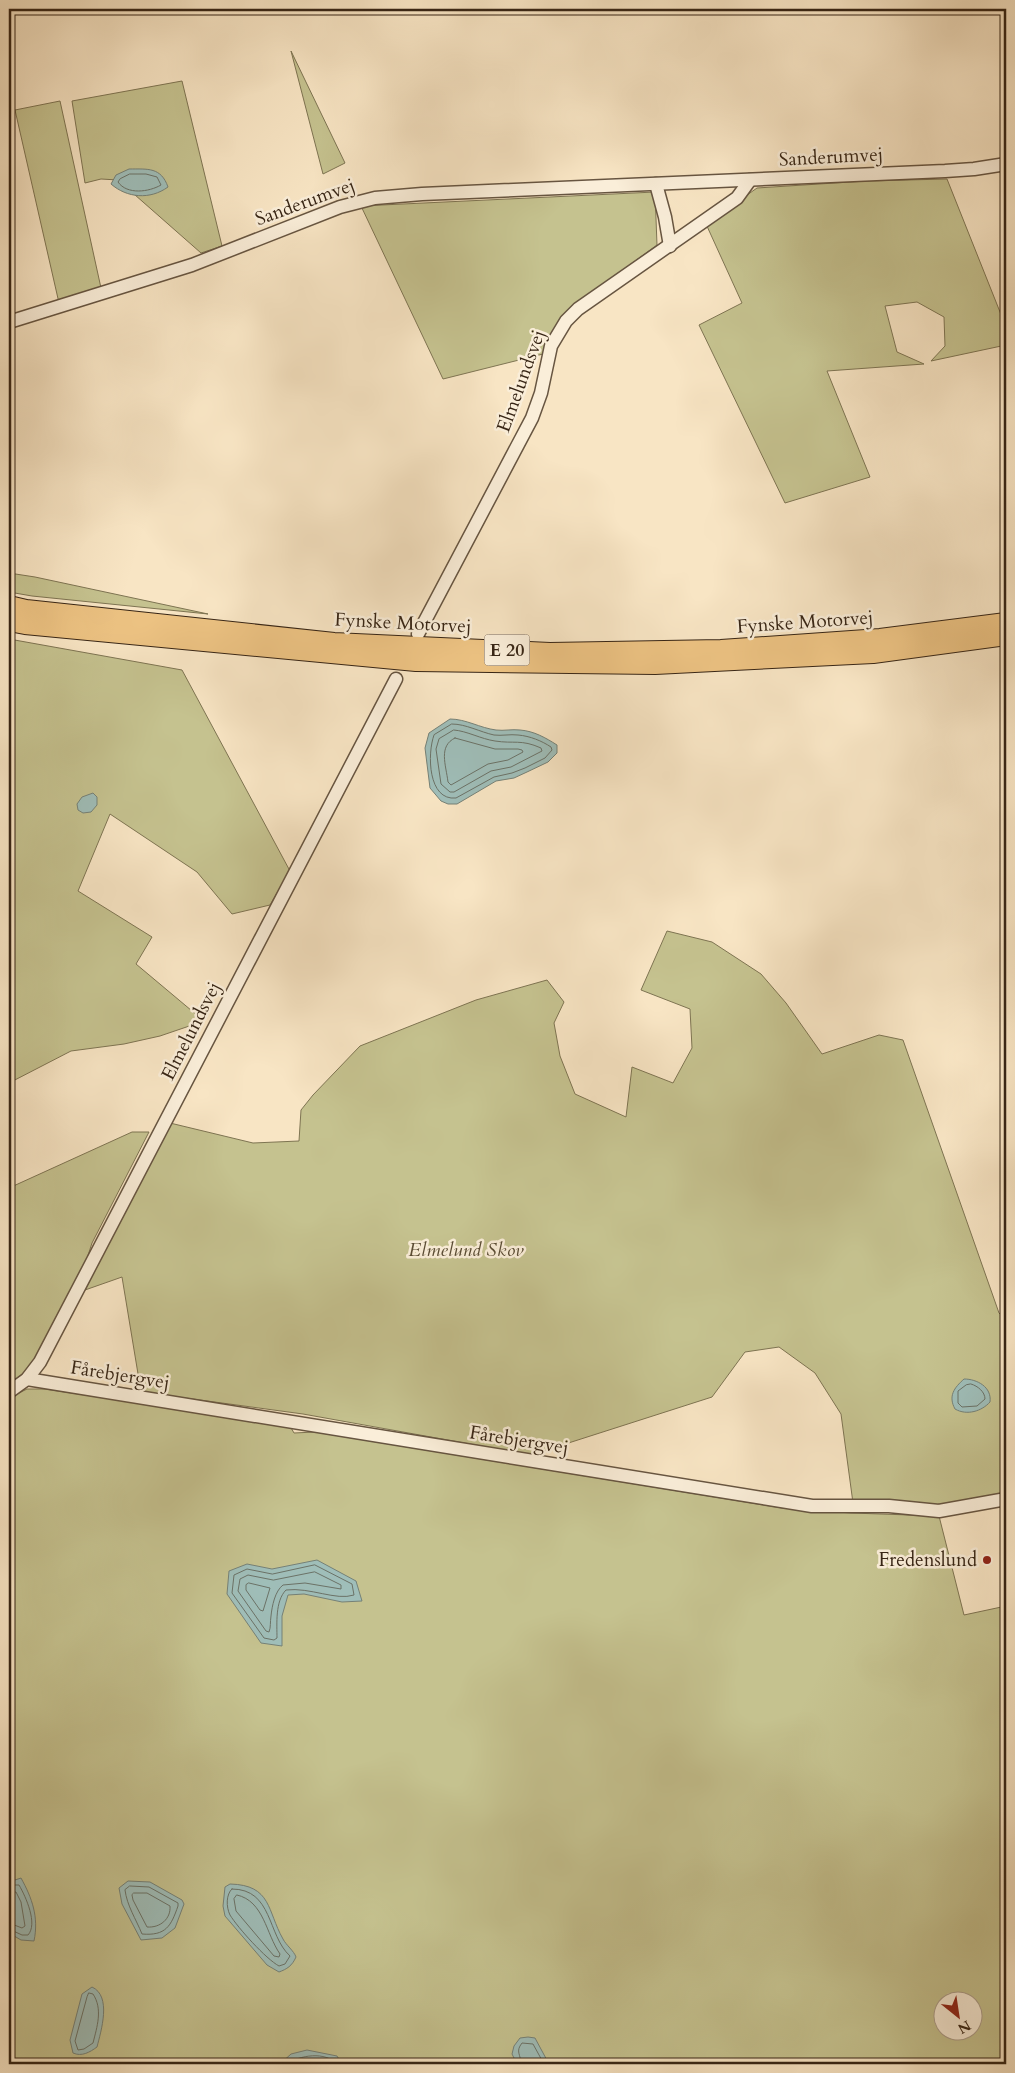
<svg xmlns="http://www.w3.org/2000/svg" width="1015" height="2073" viewBox="0 0 1015 2073" font-family="Cardo,serif">
	<rect width="100%" height="100%" fill="#f8e5c4"/>
	<filter id="stains"><feTurbulence type="fractalNoise" baseFrequency=".004" numOctaves="4"/><feColorMatrix values="0 0 0 0 .2 0 0 0 0 .09 0 0 0 0 .02 0 0 0 .5 -.17"/></filter>
	<radialGradient id="worn" r=".72"><stop offset=".6" stop-color="#630" stop-opacity="0"/><stop offset="1" stop-color="#630" stop-opacity=".3"/></radialGradient>
	<g fill="#c5c28f" stroke="#7e7452" fill-rule="evenodd">
		<polygon points="291,51 345,163 323,174"/>
		<polygon points="182,81 222,246 201,253 118,180 101,179 85,183 72,101"/>
		<polygon points="60,101 101,288 59,303 15,110"/>
		<polygon points="947,179 1006,327 1006,345 931,361 945,346 944,317 917,302 885,306 897,352 924,364 827,371 870,477 785,503 699,325 742,303 706,224 757,188 866,181"/>
		<polygon points="655,192 657,245 568,310 543,354 443,379 361,206"/>
		<polygon points="9,573 35,577 208,614 32,596 9,592"/>
		<polygon points="9,639 182,670 290,871 270,905 232,914 197,872 110,814 78,891 152,937 136,964 204,1021 160,1036 124,1044 71,1051 9,1083"/>
		<polygon points="667,931 712,942 761,974 786,1003 822,1054 879,1035 903,1040 999,1313 1006,1320 1006,1495 936,1507 853,1503 841,1414 815,1373 779,1347 745,1352 712,1397 531,1455 303,1414 141,1392 122,1277 85,1290 170,1123 253,1143 299,1141 301,1110 313,1095 360,1046 476,1000 547,980 564,1002 554,1023 560,1056 575,1094 626,1117 632,1067 673,1083 692,1048 690,1009 641,990"/>
		<polygon points="132,1132 149,1132 92,1243 82,1274 40,1352 24,1373 9,1384 9,1188"/>
		<path d="M 27,1389 L 45,1389 L 290,1426 L 294,1433 L 315,1432 L 782,1508 L 851,1513 L 939,1516 L 964,1615 L 1006,1606 L 1006,2064 L 9,2064 L 9,1398 ZM 942,2000 L 972,2000 L 972,2030 L 942,2030 Z"/>
	</g>
	<g fill="#9fbeb9" stroke="#758177">
		<path d="M 129,169 C 148,169 161,167 168,187 C 150,200 127,198 111,184 L 116,175 Z"/>
		<path d="M 450,719 C 466,719 480,728 496,730 C 504,731 512,729 520,730 C 534,731 546,738 557,745 L 557,753 L 548,762 L 527,772 L 514,778 L 496,781 L 457,804 L 448,804 L 441,801 L 430,788 L 425,748 L 429,733 Z"/>
		<polygon points="93,793 97,797 97,805 91,812 83,813 78,810 77,804 82,797"/>
		<path d="M 964,1379 C 977,1379 992,1387 990,1402 C 982,1411 967,1416 955,1409 C 948,1396 954,1388 964,1379 Z"/>
		<polygon points="317,1560 356,1581 362,1601 342,1602 304,1594 288,1595 282,1616 282,1646 261,1643 227,1594 229,1571 247,1564 272,1569"/>
		<path d="M 21,1878 C 32,1898 39,1917 34,1941 L 21,1940 L 9,1933 L 9,1882 Z"/>
		<polygon points="128,1881 150,1882 182,1900 184,1904 175,1928 162,1938 141,1940 122,1904 119,1888"/>
		<path d="M 230,1884 C 272,1885 267,1911 283,1939 C 286,1945 294,1951 296,1957 C 292,1966 287,1969 279,1972 L 267,1965 L 225,1916 L 223,1906 L 225,1887 Z"/>
		<path d="M 92,1987 C 112,1996 101,2031 97,2047 C 90,2052 82,2057 73,2053 L 70,2040 L 82,1994 Z"/>
		<polygon points="528,2037 535,2038 549,2064 517,2064 512,2054 514,2046 520,2038"/>
		<polygon points="307,2050 337,2056 342,2064 280,2064 291,2054"/>
	</g>
	<g fill="none" stroke-linecap="round" stroke-linejoin="round">
		<g stroke="#6b7267" stroke-width="1">
			<path d="M 130,174 L 146,174 L 157,177 L 161,185 C 149,192 127,195 118,182 L 120,179 Z"/>
			<path d="M 452,724 C 466,724 480,732 494,735 C 502,736 510,734 518,735 C 530,736 542,741 551,747 L 552,750 L 545,758 L 525,768 L 512,773 L 494,777 L 456,798 C 428,801 427,754 434,735 Z"/>
			<path d="M 454,730 C 467,731 481,739 495,741 C 514,744 521,739 541,748 L 542,751 L 511,767 L 491,771 L 454,792 L 450,792 L 441,784 L 436,749 L 439,739 Z"/>
			<path d="M 455,738 L 495,749 L 518,749 L 522,750 L 523,752 L 508,760 L 488,764 L 451,785 L 448,782 C 446,765 438,746 455,738 Z"/>
			<path d="M 971,1384 C 978,1386 985,1392 985,1399 L 977,1406 L 962,1407 L 958,1403 L 958,1391 L 966,1385 Z"/>
			<path d="M 315,1565 L 352,1584 L 354,1595 C 336,1601 310,1587 286,1590 C 275,1601 277,1624 277,1638 L 274,1640 L 264,1638 L 232,1593 L 234,1575 L 247,1569 L 272,1574 Z"/>
			<path d="M 315,1572 L 341,1585 L 341,1589 L 305,1583 L 283,1585 C 275,1591 272,1606 271,1616 C 270,1622 271,1627 269,1632 L 266,1631 L 238,1591 L 240,1579 L 248,1575 L 273,1580 Z"/>
			<polygon points="249,1583 270,1588 263,1611 260,1610 246,1590 246,1585"/>
			<path d="M 9,1885 L 19,1885 C 26,1897 38,1924 28,1935 L 22,1935 L 9,1929"/>
			<path d="M 130,1886 L 149,1887 L 178,1903 L 178,1906 C 171,1926 166,1936 142,1934 C 136,1919 127,1906 125,1890 Z"/>
			<path d="M 232,1889 C 273,1889 267,1935 290,1956 L 285,1964 L 279,1966 C 266,1959 238,1928 230,1915 C 226,1907 226,1894 232,1889 Z"/>
			<polyline points="9,1892 16,1892 21,1902 25,1926 22,1928 9,1923"/>
			<path d="M 134,1893 L 147,1893 L 170,1906 C 171,1919 160,1928 147,1927 L 133,1900 L 132,1895 Z"/>
			<path d="M 237,1895 C 264,1901 266,1934 280,1954 L 279,1957 L 274,1956 L 236,1911 L 234,1899 Z"/>
			<path d="M 89,1993 L 93,1994 C 103,2009 97,2027 93,2043 L 84,2049 L 78,2050 L 75,2041 L 87,1997 Z"/>
			<path d="M 288,2064 C 298,2055 327,2051 336,2064"/>
			<path d="M 521,2064 C 521,2054 515,2052 522,2043 L 533,2044 L 544,2064"/>
		</g>
		<g stroke="#675541" stroke-width="15">
			<g id="minor">
				<polyline points="656,184 665,217 670,246"/>
				<polyline points="9,322 192,265 340,207 375,198 422,194 945,171 974,169 1006,164"/>
				<polyline points="418,634 532,418 541,393 551,346 566,321 578,309 737,198 750,180"/>
				<polyline points="27,1379 812,1506 889,1506 939,1511 1006,1499"/>
				<polyline points="9,1392 27,1379 40,1362 396,679"/>
			</g>
		</g>
		<g stroke="#372515" stroke-width="20">
			<g id="highway">
				<polyline points="9,605 26,609 334,642 550,652 721,649 880,638 1006,622"/>
				<polyline points="9,622 25,625 416,662 655,665 873,654 1006,636"/>
			</g>
		</g>
		<use href="#minor" stroke="#faeed9" stroke-width="12"/>
		<use href="#highway" stroke="#ecc282" stroke-width="18"/>
	</g>
	<circle fill="#8f2418" stroke="#faeed9" stroke-width="2" cx="987" cy="1560" r="5"/>
	<g text-anchor="middle" dominant-baseline="central" stroke-width="5" stroke-linejoin="round" paint-order="stroke">
		<rect fill="#faeed9" stroke="#726150" stroke-width="1" x="484.5" y="634.5" width="45" height="31" rx="4"/>
		<g font-size="18" font-weight="bold" fill="#372515">
			<text x="507" y="650">E 20</text>
		</g>
		<g font-size="19" fill="#372515" stroke="#faeed9">
			<text transform="translate(831 157) rotate(-3)">Sanderumvej</text>
			<text transform="translate(305 202) rotate(-20)">Sanderumvej</text>
			<text transform="translate(521 381) rotate(-70)">Elmelundsvej</text>
			<text transform="translate(805 622) rotate(-4)">Fynske Motorvej</text>
			<text transform="translate(403 623) rotate(3)">Fynske Motorvej</text>
			<text transform="translate(191 1031) rotate(-63)">Elmelundsvej</text>
			<text transform="translate(120 1375) rotate(9)">Fårebjergvej</text>
			<text transform="translate(519 1440) rotate(9)">Fårebjergvej</text>
		</g>
		<g font-size="19" font-style="italic" fill="#5a4c34" stroke="#faeed9">
			<text x="466" y="1250">Elmelund Skov</text>
		</g>
		<g font-size="19" fill="#372515" stroke="#faeed9" text-anchor="end">
			<text x="977" y="1560">Fredenslund</text>
		</g>
	</g>
	<rect width="1015" height="2073" fill="none" stroke="#f8e5c4" stroke-width="30"/>
	<rect x="10" y="10" width="995" height="2053" fill="none" stroke="#372515" stroke-width="2.5"/>
	<rect x="15" y="15" width="985" height="2043" fill="none" stroke="#372515"/>
	<g transform="translate(958 2016) rotate(150)"><circle r="24" fill="#faeed9" stroke="#ac9e8b"/>
	<path d="M0-4L9 19L0 12L-9 19Z" fill="#8f2418"/>
	<text y="-8" font-size="14" font-weight="bold" text-anchor="middle" fill="#372515">N</text>
	</g>
	<rect width="100%" height="100%" filter="url(#stains)"/>
	<rect width="100%" height="100%" fill="url(#worn)"/>
</svg>
